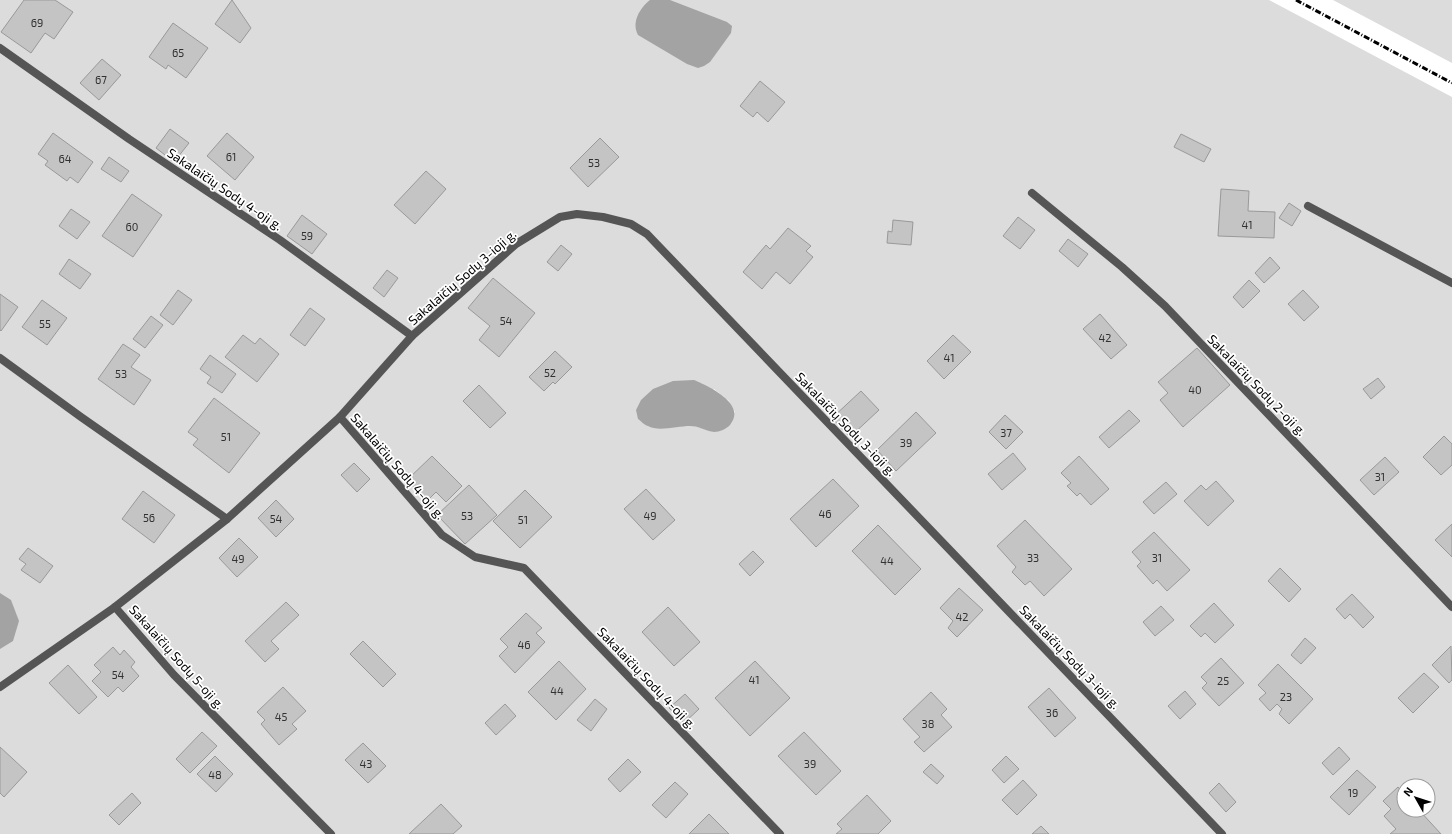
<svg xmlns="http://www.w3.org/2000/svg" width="1452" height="834" viewBox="0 0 1452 834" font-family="'Exo 2',sans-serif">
	<rect width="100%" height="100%" fill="#fff"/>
	<g fill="#dcdcdc" fill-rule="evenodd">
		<path d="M 0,0 L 1269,0 L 1452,97 L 1452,834 L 0,834 ZM 714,389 L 729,401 L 735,412 L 714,432 L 694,426 L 677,426 ZM 1404,786 L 1428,786 L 1428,810 L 1404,810 Z"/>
		<polygon points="1333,0 1452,0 1452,63"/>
	</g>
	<g fill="#a3a3a3">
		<path d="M 650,0 L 670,0 L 727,22 L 732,26 L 731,33 L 710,62 L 704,66 L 698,68 L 687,64 L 638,35 C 631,22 640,8 650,0 Z"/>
		<path d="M 694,380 C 708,386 748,404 730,425 C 726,429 720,432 714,432 C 706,431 699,426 690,426 C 678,426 658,432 648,426 C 644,425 641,421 638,419 L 636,410 L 641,400 L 653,389 L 673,381 Z"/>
		<polygon points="0,593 11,600 19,621 13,641 0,649"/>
	</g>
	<g fill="#c4c4c4" stroke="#999">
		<polygon points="24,0 55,0 73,12 54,39 45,33 31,53 1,32"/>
		<polygon points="232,0 251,28 240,43 215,24"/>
		<polygon points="173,23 208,48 186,78 168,65 166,69 149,57"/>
		<polygon points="102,59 121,75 99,100 80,83"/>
		<polygon points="760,81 785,102 768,122 757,112 753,117 740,106"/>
		<polygon points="170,129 189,143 174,162 156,148"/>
		<polygon points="53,133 93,162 78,183 70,177 67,181 45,165 48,161 38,154"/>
		<polygon points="227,133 254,157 235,180 207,156"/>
		<polygon points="1181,134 1211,149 1204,162 1174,147"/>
		<polygon points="600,138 619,157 588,187 570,168"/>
		<polygon points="109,157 129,171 121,182 101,169"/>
		<polygon points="426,171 446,189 415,224 394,205"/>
		<polygon points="1221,189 1249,191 1248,211 1275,212 1274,238 1218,236"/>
		<polygon points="132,194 162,215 133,257 102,236"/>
		<polygon points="1289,203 1301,211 1292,226 1279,218"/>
		<polygon points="71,209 90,222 77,239 59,226"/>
		<polygon points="302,215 327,234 312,254 287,236"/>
		<polygon points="1018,217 1035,230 1020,249 1003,236"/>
		<polygon points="893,220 913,222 911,245 887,243 888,231 892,232"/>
		<polygon points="788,228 811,246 806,251 813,257 790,284 776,272 762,289 743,272 766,245 770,249"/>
		<polygon points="1068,239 1088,254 1078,267 1059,251"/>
		<polygon points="561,245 572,254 558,271 547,262"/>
		<polygon points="1270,257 1280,268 1264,283 1255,273"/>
		<polygon points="69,259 91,274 80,289 59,274"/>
		<polygon points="387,270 398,278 384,297 373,288"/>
		<polygon points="493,278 535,313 499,357 479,340 490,326 468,308"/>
		<polygon points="1249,280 1260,291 1243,308 1233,297"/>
		<polygon points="178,290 192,300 173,325 160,315"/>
		<polygon points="1303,290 1319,307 1304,321 1288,304"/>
		<polygon points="0,294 18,307 1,331 0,330"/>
		<polygon points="42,300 67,318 47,345 22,327"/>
		<polygon points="310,308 325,319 305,346 290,335"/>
		<polygon points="1100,314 1127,345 1111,359 1083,329"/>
		<polygon points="151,316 163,325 145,348 133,339"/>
		<polygon points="243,335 255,344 260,338 279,354 257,382 225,357"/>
		<polygon points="953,335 971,352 944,379 927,361"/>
		<polygon points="123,344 140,355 131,367 151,380 134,405 98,379"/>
		<polygon points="1197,348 1230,385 1183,427 1160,400 1168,393 1158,382"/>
		<polygon points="555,351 572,367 555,384 553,382 544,391 529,377"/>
		<polygon points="210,355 236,374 222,393 207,383 211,377 200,369"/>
		<polygon points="1378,378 1385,387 1371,399 1363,389"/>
		<polygon points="479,385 506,413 490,428 463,401"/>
		<polygon points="861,391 879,410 850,437 832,418"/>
		<polygon points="214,398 260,433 229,473 193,445 198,439 188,432"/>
		<polygon points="1129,410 1140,421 1109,448 1099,437"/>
		<polygon points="916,412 936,433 896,471 877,450"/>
		<polygon points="1005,415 1023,432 1006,449 989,432"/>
		<polygon points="1444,436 1452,444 1452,465 1441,475 1423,457"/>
		<polygon points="1013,453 1026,469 1002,490 988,474"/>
		<polygon points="432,456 462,486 446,502 436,492 427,501 407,480"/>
		<polygon points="1079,456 1109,489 1091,505 1080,493 1077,496 1067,486 1071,483 1061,473"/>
		<polygon points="1385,457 1399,472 1374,495 1360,480"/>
		<polygon points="354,463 370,479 357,492 341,475"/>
		<polygon points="833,479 859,506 816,547 790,519"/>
		<polygon points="1216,481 1234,501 1208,526 1184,501 1201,485 1206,490"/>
		<polygon points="1166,482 1177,494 1154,514 1143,502"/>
		<polygon points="469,485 497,515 465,544 437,515"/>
		<polygon points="646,489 675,520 653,540 624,509"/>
		<polygon points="525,490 552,517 520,548 493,521"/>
		<polygon points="143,491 175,515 154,543 122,519"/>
		<polygon points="276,500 294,519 276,537 258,518"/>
		<polygon points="1025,520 1072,569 1044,596 1030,581 1025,585 1012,572 1016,567 997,546"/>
		<polygon points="1452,524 1452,557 1435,540"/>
		<polygon points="878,525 921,569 895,595 852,551"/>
		<polygon points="1154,532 1190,570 1167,591 1157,580 1153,584 1137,566 1141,562 1132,552"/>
		<polygon points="239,538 258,557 237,577 219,558"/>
		<polygon points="28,548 53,566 40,583 21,570 26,564 19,559"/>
		<polygon points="753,551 764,562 750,576 739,564"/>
		<polygon points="1280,568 1301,589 1289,602 1268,581"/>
		<polygon points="959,588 983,610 957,637 948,628 953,621 940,608"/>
		<polygon points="1352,594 1374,617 1363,628 1350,614 1345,619 1336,609"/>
		<polygon points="286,602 299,615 271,641 279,649 265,662 245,641"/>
		<polygon points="1214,603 1234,625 1215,643 1205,633 1201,637 1190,626"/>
		<polygon points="1161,606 1174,620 1155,636 1143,622"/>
		<polygon points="668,607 700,642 674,666 642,632"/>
		<polygon points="526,613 542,628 536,633 545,642 515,673 499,656 508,647 500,639"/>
		<polygon points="1305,638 1316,648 1301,664 1291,655"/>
		<polygon points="363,641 396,674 383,687 350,654"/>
		<polygon points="1451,646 1452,680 1449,683 1432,665"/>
		<polygon points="113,647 120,655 124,650 135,662 131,667 139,676 123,692 118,687 108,697 92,681 101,672 94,665"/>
		<polygon points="1221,658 1244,683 1219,706 1202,688 1207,683 1201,677"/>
		<polygon points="559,661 586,689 556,720 528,692"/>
		<polygon points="755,661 790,698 750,736 715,698"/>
		<polygon points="1278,664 1313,699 1289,724 1279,714 1282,709 1277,704 1270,711 1259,699 1266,693 1258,685"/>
		<polygon points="68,665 97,697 79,714 49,683"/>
		<polygon points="1424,673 1439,687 1413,713 1398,698"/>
		<polygon points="283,687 306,711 292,724 297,729 279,745 261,724 265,720 257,712"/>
		<polygon points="1049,688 1076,718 1055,737 1028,707"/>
		<polygon points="1185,691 1196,704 1180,719 1168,706"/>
		<polygon points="931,692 947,709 941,715 952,727 924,752 914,742 920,737 903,719"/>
		<polygon points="685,694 699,709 684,723 669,708"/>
		<polygon points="595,699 607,709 591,731 577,720"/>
		<polygon points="505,704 516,716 496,735 485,723"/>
		<polygon points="202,732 217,746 190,773 176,759"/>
		<polygon points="804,732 841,771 816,795 778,756"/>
		<polygon points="363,743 386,766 368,783 345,760"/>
		<polygon points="0,747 27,772 4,797 0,793"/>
		<polygon points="1339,747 1350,759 1333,775 1322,763"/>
		<polygon points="215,756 233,774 216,792 197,774"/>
		<polygon points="1006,756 1019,769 1004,783 992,770"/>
		<polygon points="628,759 641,772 620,792 608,779"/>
		<polygon points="931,764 944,776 937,784 923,772"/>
		<polygon points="1357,770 1376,787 1349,815 1330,797"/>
		<polygon points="1023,780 1037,795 1017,815 1002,800"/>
		<polygon points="675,782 688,794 666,818 652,805"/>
		<polygon points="1219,783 1236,802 1226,812 1209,793"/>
		<polygon points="1398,787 1404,794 1404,810 1419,810 1441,834 1390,834 1396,829 1384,816 1391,809 1383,801"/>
		<polygon points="132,793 141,803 119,825 109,815"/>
		<polygon points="867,795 891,821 878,834 836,834 842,829 837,824"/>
		<polygon points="441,804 462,826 453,834 409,834"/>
		<polygon points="709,814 729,834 689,834"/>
		<polygon points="1041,826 1049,834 1032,834"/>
	</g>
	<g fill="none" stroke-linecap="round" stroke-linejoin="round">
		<g stroke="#555" stroke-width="8">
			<polyline points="0,48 129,139 280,240 412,336 340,417 442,535 475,557 524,568 780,834"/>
			<polyline points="1032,193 1122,267 1165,306 1452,607"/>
			<polyline points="1308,206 1452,283"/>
			<polyline points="412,336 516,244 560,217 577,214 603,217 631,224 647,234 1222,834"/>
			<polyline points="0,358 81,417 227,519 115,607 174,675 331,834"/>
			<polyline points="227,519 340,417"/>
			<polyline points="0,687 115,607"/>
		</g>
		<polyline stroke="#000" stroke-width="3" stroke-dasharray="6 2 1 2" stroke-linecap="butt" points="1296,0 1452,83"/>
	</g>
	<g text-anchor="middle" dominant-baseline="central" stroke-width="3.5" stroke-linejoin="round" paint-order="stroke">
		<g font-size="11" fill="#313131">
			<text x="37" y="22">69</text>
			<text x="178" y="52">65</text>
			<text x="101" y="79">67</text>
			<text x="231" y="156">61</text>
			<text x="65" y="158">64</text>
			<text x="594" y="162">53</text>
			<text x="1247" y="224">41</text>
			<text x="132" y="226">60</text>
			<text x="307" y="235">59</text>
			<text x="506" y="320">54</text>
			<text x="45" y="323">55</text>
			<text x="1105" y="337">42</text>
			<text x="949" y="357">41</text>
			<text x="550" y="372">52</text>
			<text x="121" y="373">53</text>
			<text x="1195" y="389">40</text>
			<text x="1006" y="432">37</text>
			<text x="226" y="436">51</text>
			<text x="906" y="442">39</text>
			<text x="1380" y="476">31</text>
			<text x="825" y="513">46</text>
			<text x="467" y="515">53</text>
			<text x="650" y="515">49</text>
			<text x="149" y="517">56</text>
			<text x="276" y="518">54</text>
			<text x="523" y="519">51</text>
			<text x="1033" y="557">33</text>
			<text x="1157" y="557">31</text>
			<text x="238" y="558">49</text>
			<text x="887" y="560">44</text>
			<text x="962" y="616">42</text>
			<text x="524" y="644">46</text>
			<text x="118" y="674">54</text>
			<text x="754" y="679">41</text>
			<text x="1223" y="680">25</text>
			<text x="557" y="690">44</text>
			<text x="1286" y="696">23</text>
			<text x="1052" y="712">36</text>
			<text x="281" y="716">45</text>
			<text x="928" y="723">38</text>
			<text x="366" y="763">43</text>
			<text x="810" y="763">39</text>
			<text x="215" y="774">48</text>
			<text x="1353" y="792">19</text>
		</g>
		<g font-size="13" fill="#000" stroke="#fff">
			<text transform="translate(225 189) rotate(34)">Sakalaičių Sodų 4-oji g.</text>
			<text transform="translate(462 277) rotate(-41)">Sakalaičių Sodų 3-ioji g.</text>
			<text transform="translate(1257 385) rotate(46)">Sakalaičių Sodų 2-oji g.</text>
			<text transform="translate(846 424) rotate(46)">Sakalaičių Sodų 3-ioji g.</text>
			<text transform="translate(398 466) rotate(49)">Sakalaičių Sodų 4-oji g.</text>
			<text transform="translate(177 657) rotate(48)">Sakalaičių Sodų 5-oji g.</text>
			<text transform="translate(1070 657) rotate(46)">Sakalaičių Sodų 3-ioji g.</text>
			<text transform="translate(647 678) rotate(46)">Sakalaičių Sodų 4-oji g.</text>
		</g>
	</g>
	<g transform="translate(1416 798) rotate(309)"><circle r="19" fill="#ffffff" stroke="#999999"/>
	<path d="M0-3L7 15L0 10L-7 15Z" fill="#000000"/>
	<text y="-6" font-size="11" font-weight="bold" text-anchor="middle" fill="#000000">N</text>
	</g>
</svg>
